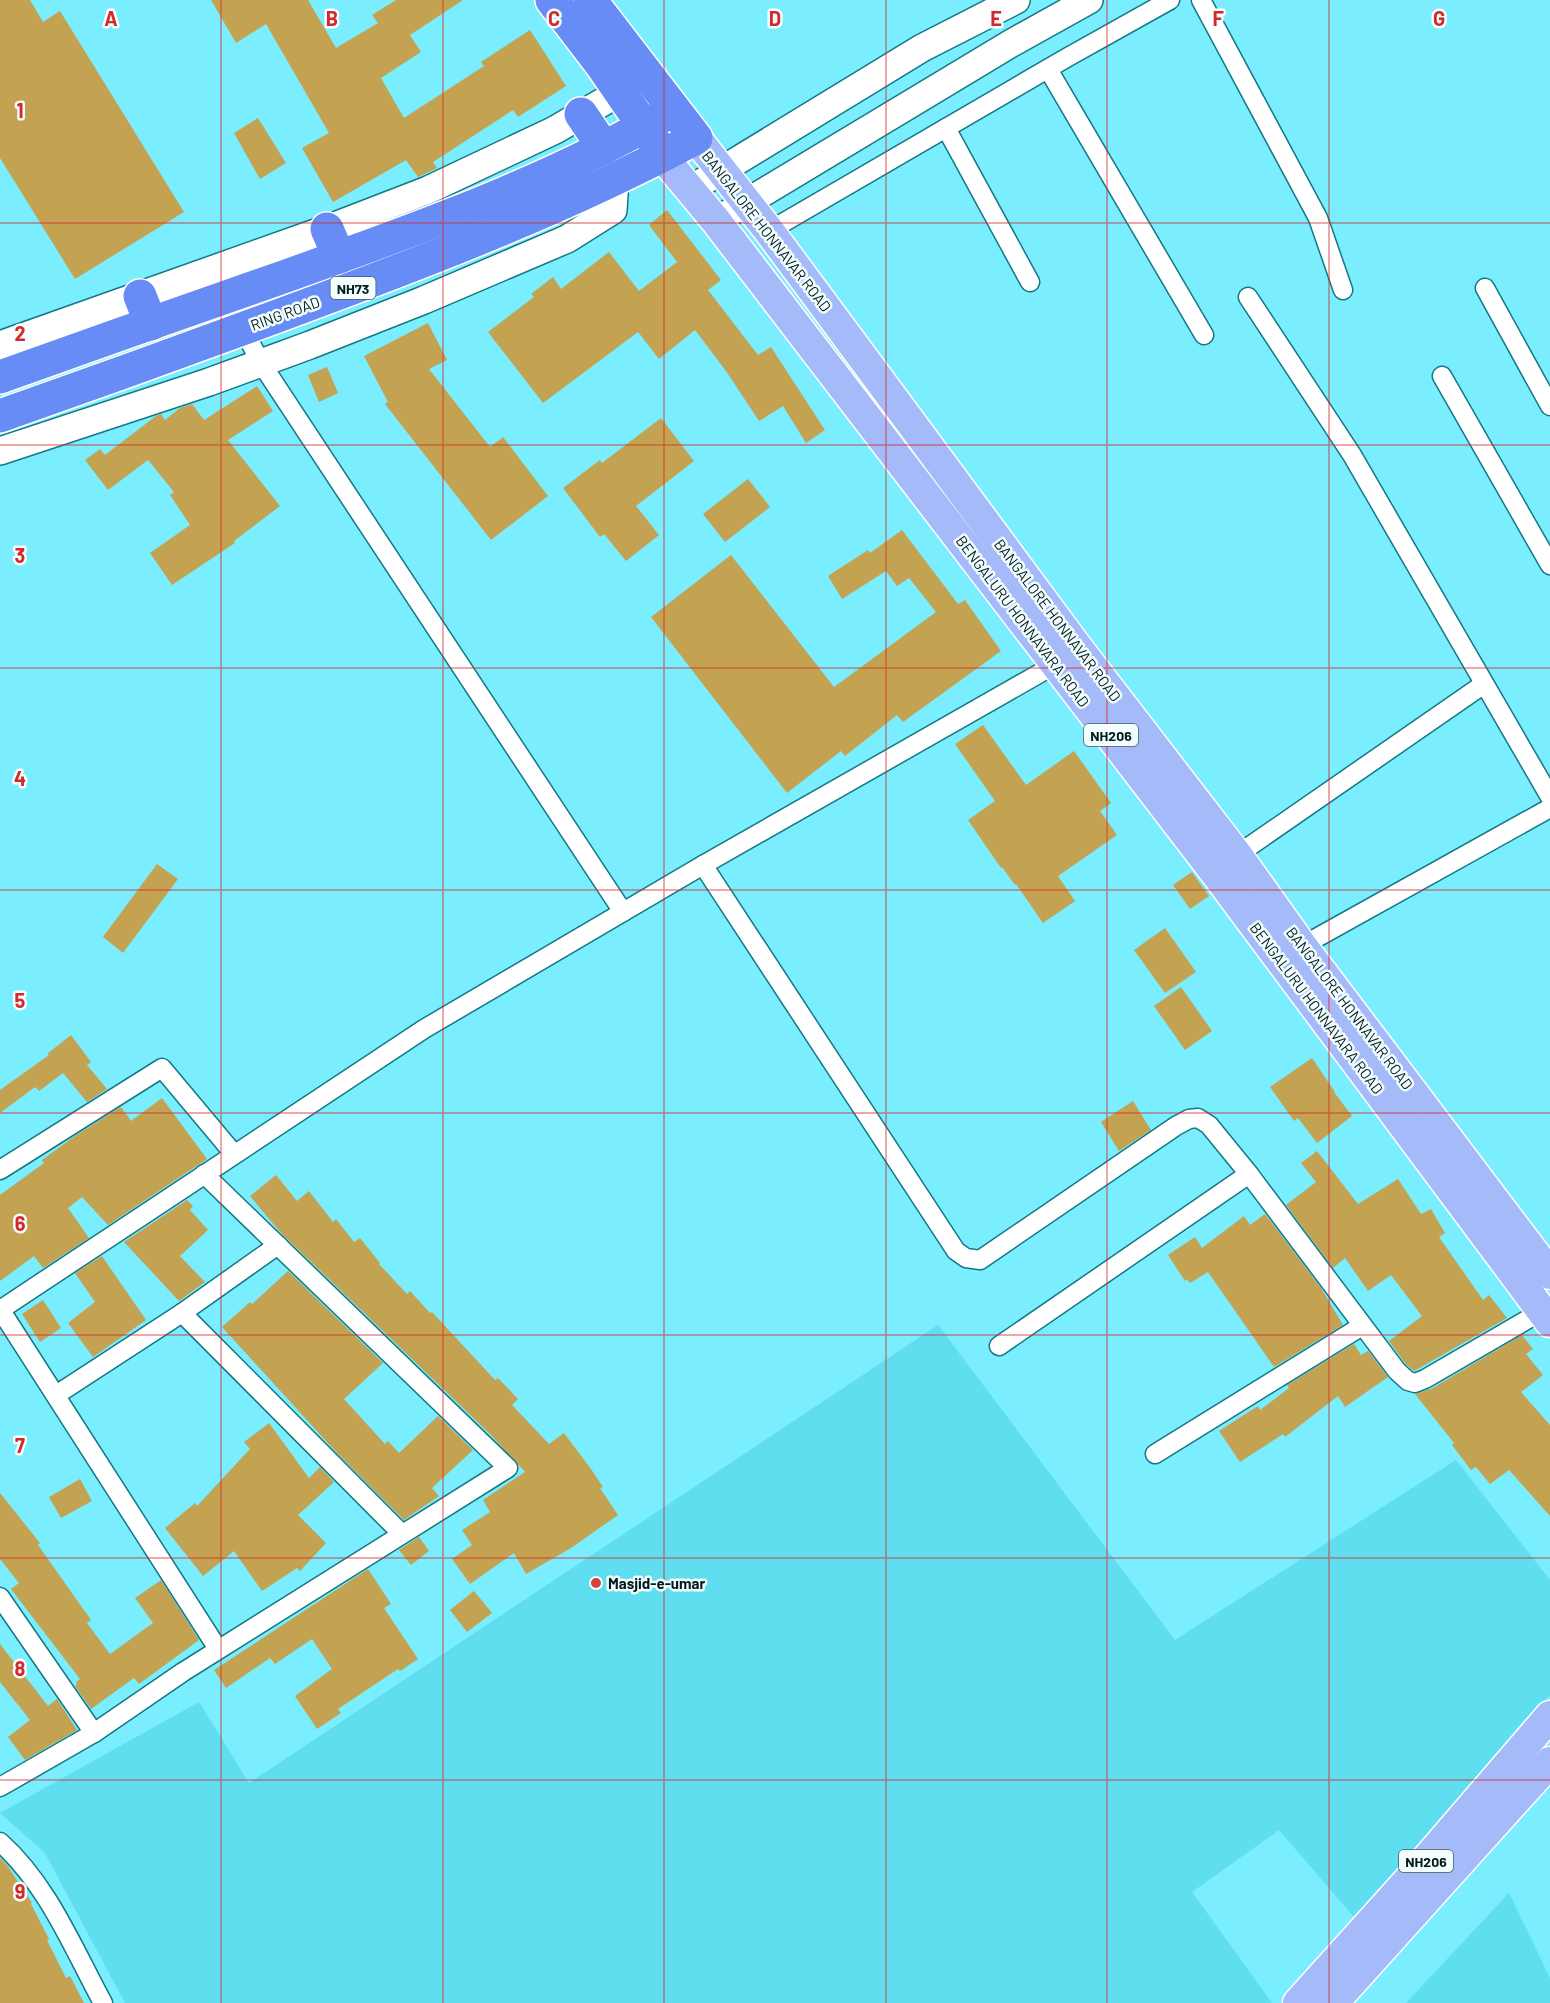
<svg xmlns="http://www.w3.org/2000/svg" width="1550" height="2003" viewBox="0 0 1550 2003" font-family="Barlow,sans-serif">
	<rect width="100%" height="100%" fill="#7aedfe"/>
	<g fill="#5edeef">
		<polygon points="938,1325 1175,1640 1456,1460 1550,1580 1550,1695 1354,1917 1279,1830 1192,1892 1272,2003 125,2003 45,1853 0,1813 199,1702 249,1783"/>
		<polygon points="1509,1893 1550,1978 1550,2003 1406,2003"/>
	</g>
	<g fill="#c3a352">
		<polygon points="0,0 30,0 43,22 60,11 184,212 75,279 0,158"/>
		<polygon points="211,0 308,0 336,48 378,23 372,15 396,0 463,0 410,35 421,52 381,78 404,118 484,66 481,62 530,30 566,86 518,117 513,110 433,162 437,168 418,177 406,160 333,202 302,148 329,133 266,24 236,43"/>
		<polygon points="258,118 286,163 260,179 234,133"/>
		<polygon points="667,210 721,280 708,290 758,355 771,347 825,430 806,443 783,406 759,421 726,371 695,330 659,359 638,332 543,403 488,332 534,297 531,294 553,277 561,289 609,252 639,291 677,262 649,225"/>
		<polygon points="428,323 447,360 429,369 490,447 503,437 548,496 491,540 385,404 388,402 364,356"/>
		<polygon points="327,367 338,393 319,402 308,375"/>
		<polygon points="257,386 273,411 228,440 280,506 234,541 235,543 172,585 150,553 190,525 170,495 174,492 148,460 108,490 85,460 100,449 105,455 156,416 161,414 165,420 180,408 192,404 204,420"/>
		<polygon points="661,418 694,461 636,506 659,535 626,561 604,534 600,537 563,488 600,460 602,463"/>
		<polygon points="748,479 770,507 725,542 703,514"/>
		<polygon points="902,530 958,604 965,600 1001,651 903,722 897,715 845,756 841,751 787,793 651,617 731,555 834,687 936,612 909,578 897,586 886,571 842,599 828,576 868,550 870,553"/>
		<polygon points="983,725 1026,785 1074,751 1111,803 1100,811 1117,835 1058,876 1075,901 1043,923 1016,884 1015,885 1002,867 1001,868 968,820 995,801 955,744"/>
		<polygon points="157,864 178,879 123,953 103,937"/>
		<polygon points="1192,872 1209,896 1190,909 1173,885"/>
		<polygon points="1165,928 1196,972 1165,993 1134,950"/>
		<polygon points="1181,987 1212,1031 1185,1050 1154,1006"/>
		<polygon points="71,1035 91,1062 87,1065 107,1089 87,1102 63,1073 39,1091 35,1087 0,1113 0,1090 49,1055 47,1054"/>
		<polygon points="1312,1058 1335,1092 1334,1092 1352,1116 1317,1143 1298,1118 1294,1121 1270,1087"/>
		<polygon points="162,1098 207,1159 108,1225 82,1197 68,1208 89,1238 43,1268 34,1256 0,1281 0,1195 44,1163 42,1160 75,1136 121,1107 131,1121"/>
		<polygon points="1133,1101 1151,1130 1119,1151 1101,1122"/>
		<polygon points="1317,1151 1358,1204 1398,1179 1421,1214 1431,1209 1445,1233 1439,1237 1483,1300 1489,1295 1507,1318 1414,1371 1405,1363 1389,1341 1422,1316 1391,1275 1368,1291 1345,1258 1333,1268 1286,1205 1316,1182 1301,1163"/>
		<polygon points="276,1175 297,1201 309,1191 333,1222 336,1219 354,1242 360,1238 380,1263 379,1264 407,1294 410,1291 430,1313 432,1312 495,1380 498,1378 518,1399 512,1405 549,1444 564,1433 591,1469 603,1487 600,1488 618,1515 571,1548 526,1574 514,1553 470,1584 452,1559 472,1545 462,1530 490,1512 483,1500 525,1472 490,1434 282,1234 269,1219 250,1196"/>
		<polygon points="187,1200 193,1206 190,1210 208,1230 180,1256 205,1282 179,1301 124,1242"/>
		<polygon points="1265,1214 1321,1288 1343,1325 1274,1367 1208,1272 1190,1283 1187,1279 1185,1281 1168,1255 1195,1237 1202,1248 1244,1216 1250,1225"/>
		<polygon points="102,1256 146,1320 93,1357 68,1323 95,1302 75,1273"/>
		<polygon points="288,1271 383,1363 344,1399 385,1444 388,1441 399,1453 438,1416 473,1450 432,1488 439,1496 404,1520 336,1452 222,1327 250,1302 252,1304"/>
		<polygon points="43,1300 61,1328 40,1342 22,1314"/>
		<polygon points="1522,1335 1533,1349 1526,1354 1543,1375 1521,1392 1550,1425 1550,1516 1509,1470 1490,1484 1476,1467 1471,1470 1452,1445 1454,1443 1415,1394 1431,1389"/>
		<polygon points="1354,1344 1361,1355 1368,1351 1388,1377 1345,1407 1338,1396 1285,1437 1283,1434 1240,1462 1219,1431 1258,1406 1260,1410 1289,1388 1287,1385"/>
		<polygon points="269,1423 309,1478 320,1467 334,1482 298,1515 326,1543 300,1571 297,1568 262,1591 234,1551 203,1576 165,1528 195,1503 197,1506 250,1449 244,1442"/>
		<polygon points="80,1479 92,1501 61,1518 49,1497"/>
		<polygon points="0,1493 40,1543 38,1545 91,1620 87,1623 110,1654 153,1623 135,1598 161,1580 199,1640 139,1684 134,1678 91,1709 75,1686 77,1684 76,1682 80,1679 11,1589 19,1583 0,1559"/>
		<polygon points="419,1537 429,1551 411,1565 399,1550"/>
		<polygon points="368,1569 391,1604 384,1608 418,1659 400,1671 398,1669 338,1709 341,1713 317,1729 295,1696 332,1669 312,1639 275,1664 270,1658 226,1688 214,1670"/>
		<polygon points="474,1591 492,1613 467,1632 450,1610"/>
		<polygon points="0,1644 48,1706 57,1699 77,1730 25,1760 8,1737 30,1720 0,1682"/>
		<polygon points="0,1858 7,1865 32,1903 31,1904 49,1939 47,1940 66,1978 70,1976 84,2003 0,2003"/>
	</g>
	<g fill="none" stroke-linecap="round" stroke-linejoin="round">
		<g stroke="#137884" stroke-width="21">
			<g id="street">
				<polyline points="1201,0 1318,218 1343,290"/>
				<polyline points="1048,69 1204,335"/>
				<polyline points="946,128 1030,282"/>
				<polyline points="769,231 1068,57 1170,0"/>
				<polyline points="1485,288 1550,406"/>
				<polyline points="1248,297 1352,455 1550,797"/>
				<polyline points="243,329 261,363 623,912"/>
				<polyline points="1442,376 1550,565"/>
				<polyline points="1237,855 1484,684"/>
				<polyline points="703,865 956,1251 966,1258 980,1260 1176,1126 1189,1119 1198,1118 1209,1125 1249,1174 1397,1371 1408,1381 1415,1383 1425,1379 1542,1311"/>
				<polyline points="1302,946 1550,808"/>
				<polyline points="0,1170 162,1068 234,1154"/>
				<polyline points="0,1309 218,1649"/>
				<polyline points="0,1310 424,1029 703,865 1056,664"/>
				<polyline points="182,1313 402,1534"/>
				<polyline points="999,1346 1249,1174"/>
				<polyline points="56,1395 182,1313 278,1245"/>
				<polyline points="1155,1454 1362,1326"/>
				<polyline points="0,1597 94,1733"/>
				<polyline points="0,1787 94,1733 183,1672 508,1468 204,1174"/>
				<path d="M 0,1842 C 48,1885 73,1948 103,2003"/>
			</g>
		</g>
		<g stroke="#137884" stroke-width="30">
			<g id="secondary">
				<polyline points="691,189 922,48 1016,0"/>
				<polyline points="716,221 1010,44 1089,0"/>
				<polyline points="0,345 327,229 428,190 555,130 620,92"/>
				<polyline points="0,451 209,382 310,345 424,300 567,239 613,210 615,180"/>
			</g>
		</g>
		<g stroke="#fff" stroke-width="33">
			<g id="primary">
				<polyline points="696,138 769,231 1077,647 1237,855 1302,946 1550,1274"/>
				<polyline points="662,156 716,221 1217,875 1550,1322"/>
				<polyline points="1298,2003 1407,1882 1550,1716"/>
				<polyline points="1333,2003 1550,1762"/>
			</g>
		</g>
		<g stroke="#fff" stroke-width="36">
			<g id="highway">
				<polyline points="552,0 601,64 656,144"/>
				<polyline points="581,114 604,148"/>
				<polyline points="327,229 339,257"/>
				<polyline points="140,296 151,324"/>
				<path d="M 0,377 C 95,343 191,309 286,276 C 418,229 552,181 673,110"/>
				<path d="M 0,416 C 97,382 194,347 291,311 C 429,260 565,208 696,138 L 590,0"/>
			</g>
		</g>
		<use href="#street" stroke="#fff" stroke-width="18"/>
		<use href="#secondary" stroke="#fff" stroke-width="27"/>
		<use href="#primary" stroke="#a4baf9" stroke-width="30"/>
		<use href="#highway" stroke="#688cf5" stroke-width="33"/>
	</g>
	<path fill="none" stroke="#d62828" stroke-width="1.5" stroke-opacity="0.55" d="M 221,0 L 221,2003M 443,0 L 443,2003M 664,0 L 664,2003M 886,0 L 886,2003M 1107,0 L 1107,2003M 1329,0 L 1329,2003M 0,223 L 1550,223M 0,445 L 1550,445M 0,668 L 1550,668M 0,890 L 1550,890M 0,1113 L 1550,1113M 0,1335 L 1550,1335M 0,1558 L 1550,1558M 0,1780 L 1550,1780"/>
	<circle fill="#d3453b" stroke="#f3fdfe" stroke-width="2" cx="596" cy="1583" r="6"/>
	<g text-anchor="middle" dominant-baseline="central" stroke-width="5" stroke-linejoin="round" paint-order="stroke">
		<g fill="#f3fdfe" stroke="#4a5f61" stroke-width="1.5">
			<rect x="330.5" y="277" width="45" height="22" rx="4.5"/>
			<rect x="1084" y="724" width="54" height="22" rx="4.5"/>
			<rect x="1399" y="1850" width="54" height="22" rx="4.5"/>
		</g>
		<g font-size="14" font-weight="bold" fill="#021b1e">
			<text x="353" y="288">NH73</text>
			<text x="1111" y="735">NH206</text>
			<text x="1426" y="1861">NH206</text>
		</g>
		<g font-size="15" fill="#021b1e" stroke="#f3fdfe">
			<text transform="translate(767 231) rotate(52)">BANGALORE HONNAVAR ROAD</text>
			<text transform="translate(285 313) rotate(-20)">RING ROAD</text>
			<text transform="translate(1058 620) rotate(53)">BANGALORE HONNAVAR ROAD</text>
			<text transform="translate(1023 621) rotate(53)">BENGALURU HONNAVARA ROAD</text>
			<text transform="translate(1317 1008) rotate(53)">BENGALURU HONNAVARA ROAD</text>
			<text transform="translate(1350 1008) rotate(53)">BANGALORE HONNAVAR ROAD</text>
		</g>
		<g font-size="15" font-weight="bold" fill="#021b1e" stroke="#f3fdfe" text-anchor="start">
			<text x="608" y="1583">Masjid-e-umar</text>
		</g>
	</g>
	<g font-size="20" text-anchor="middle" font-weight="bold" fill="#d62828" stroke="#f3fdfe" stroke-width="5" stroke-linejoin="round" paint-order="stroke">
		<text x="111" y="26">A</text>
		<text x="332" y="26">B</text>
		<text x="554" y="26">C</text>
		<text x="775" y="26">D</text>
		<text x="996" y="26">E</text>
		<text x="1218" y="26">F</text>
		<text x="1439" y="26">G</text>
		<text x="20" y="118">1</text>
		<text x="20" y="341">2</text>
		<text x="20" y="563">3</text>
		<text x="20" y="786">4</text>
		<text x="20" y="1008">5</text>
		<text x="20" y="1231">6</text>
		<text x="20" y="1453">7</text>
		<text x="20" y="1676">8</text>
		<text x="20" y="1899">9</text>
	</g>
</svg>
